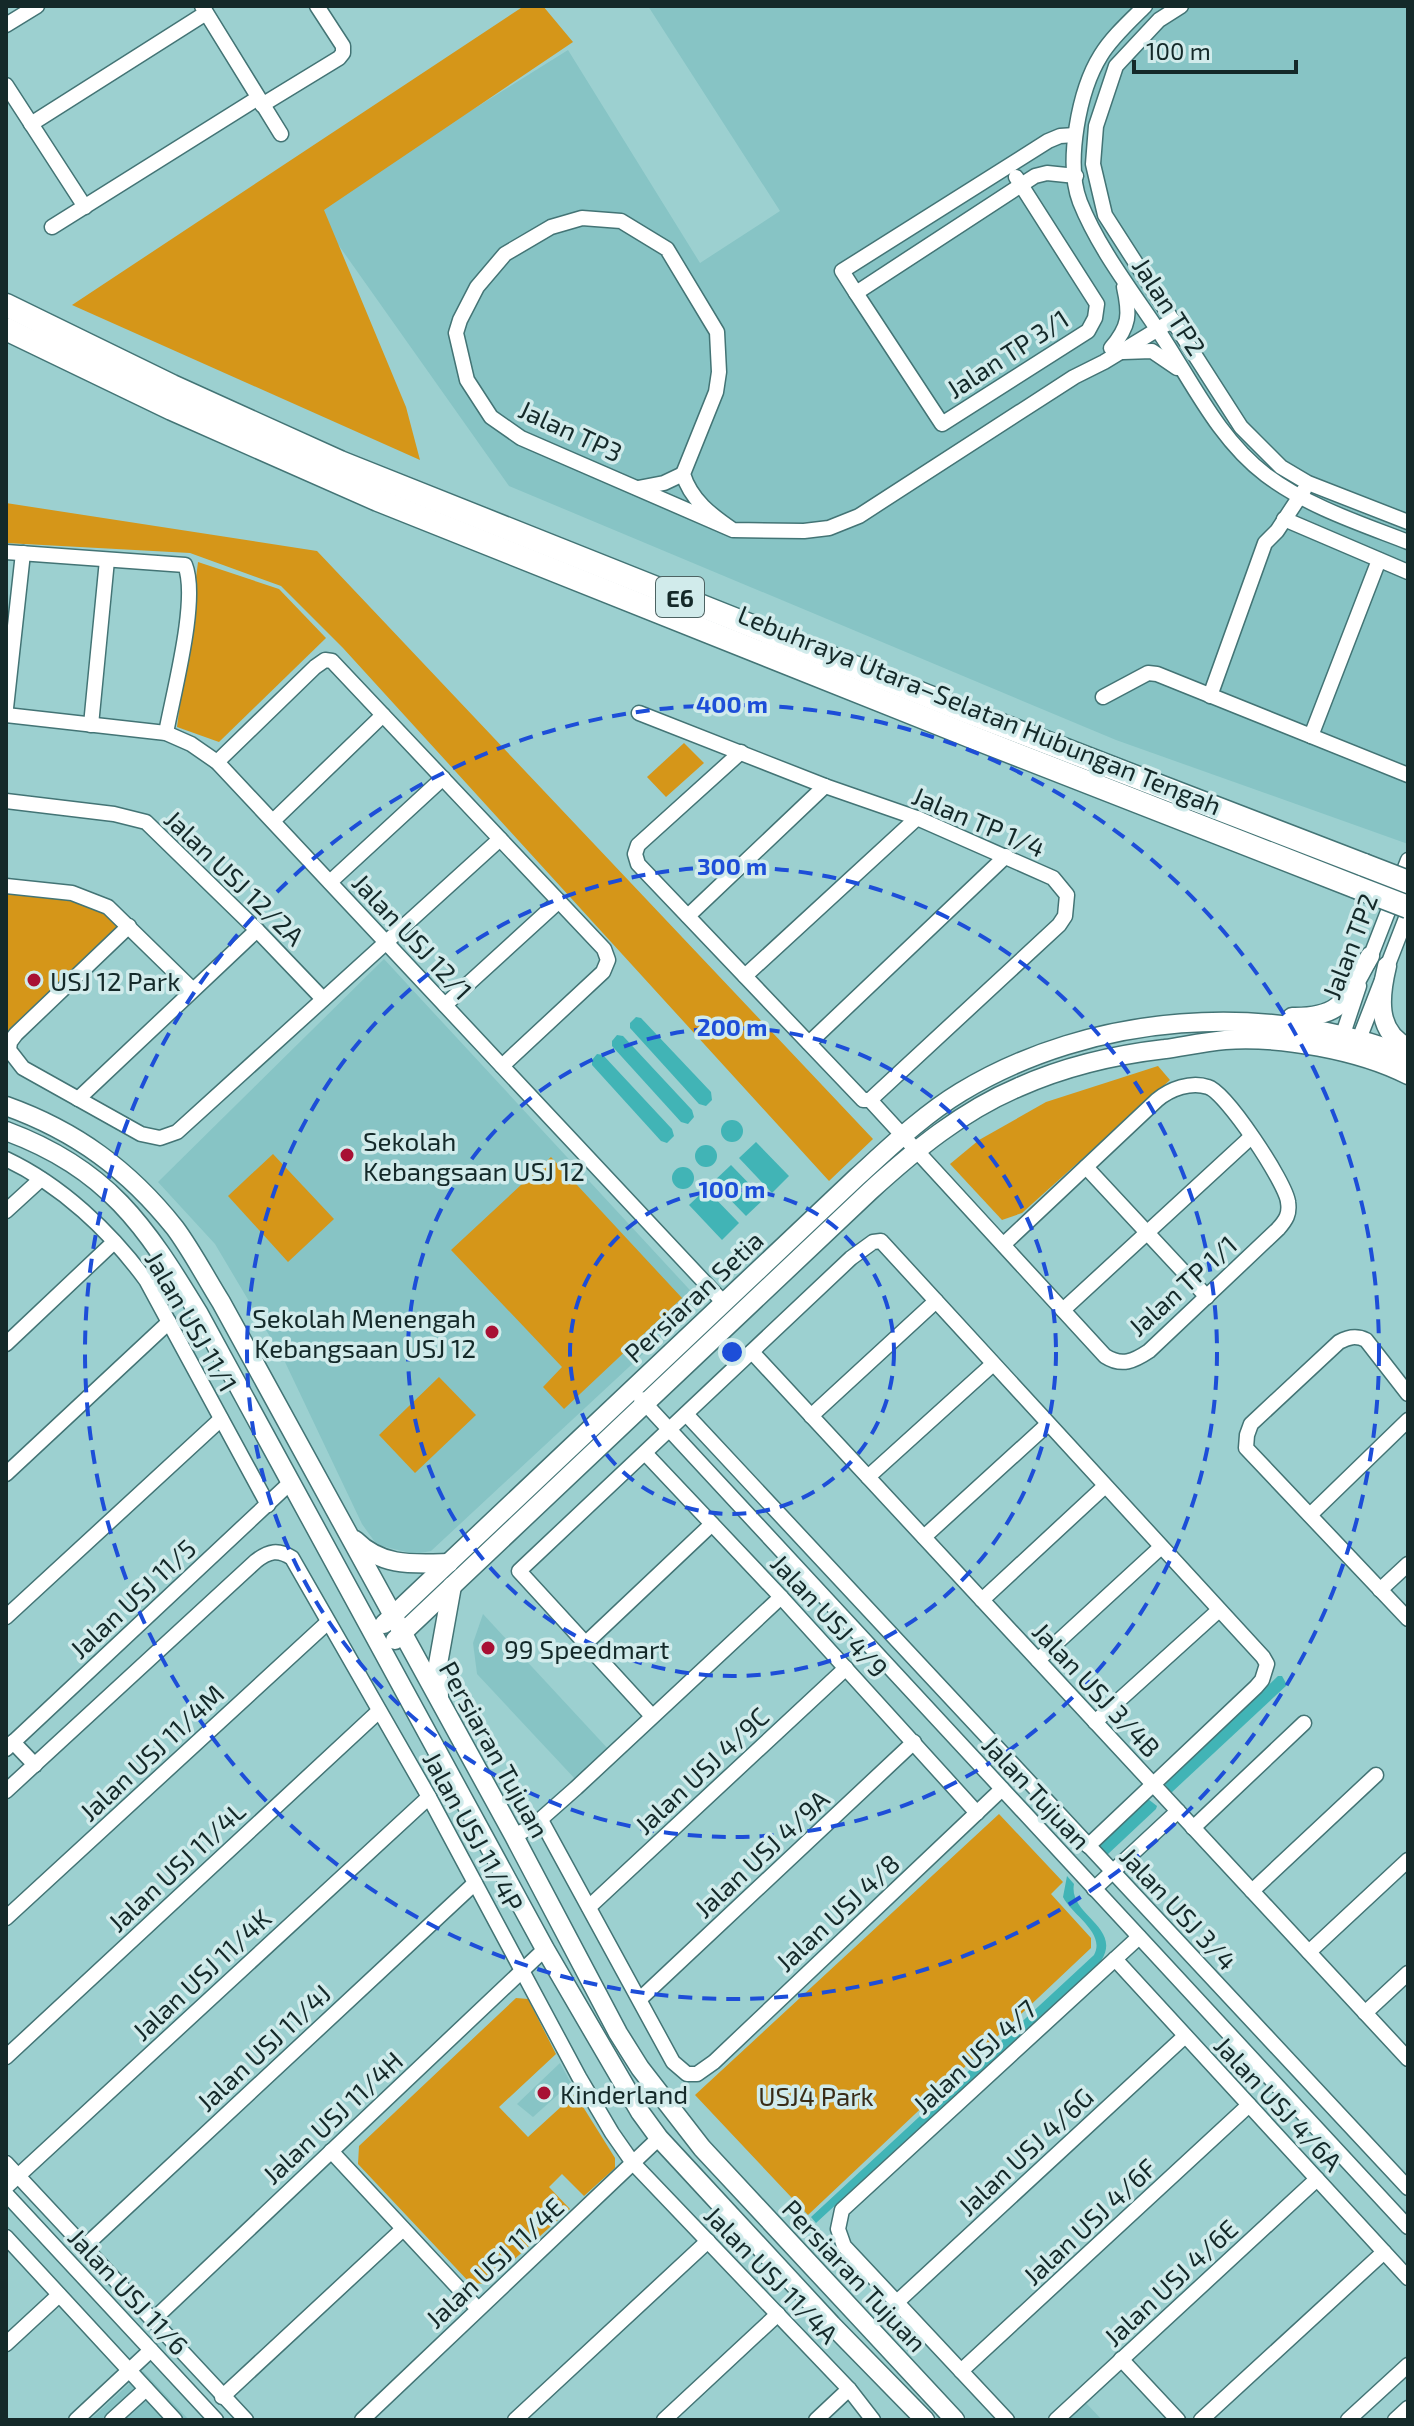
<svg xmlns="http://www.w3.org/2000/svg" width="1414" height="2426" viewBox="0 0 1414 2426" font-family="'Exo 2',sans-serif">
	<rect width="100%" height="100%" fill="#9cd0d0"/>
	<g fill="#87c4c5">
		<polygon points="648,6 1408,6 1408,844 1116,740 509,486 313,209 568,50 700,263 780,211"/>
		<polygon points="384,959 700,1301 431,1551 415,1554 377,1545 362,1524 285,1362 215,1244 158,1182"/>
		<polygon points="483,1614 610,1751 577,1781 477,1674 473,1643"/>
		<polygon points="560,2063 571,2083 533,2117 517,2104"/>
		<polygon points="143,2371 189,2420 90,2420"/>
		<polygon points="1086,2403 1102,2420 1068,2420"/>
	</g>
	<g fill="#d59619">
		<polygon points="524,6 543,6 573,42 324,210 406,407 420,460 72,305"/>
		<polygon points="6,503 317,551 873,1139 829,1181 343,648 281,586 190,553 6,543"/>
		<polygon points="198,562 279,589 326,638 219,742 177,727"/>
		<polygon points="684,743 704,763 666,797 647,777"/>
		<path d="M 6,894 C 51,898 83,896 120,925 L 6,1034 Z"/>
		<polygon points="1158,1066 1170,1080 1022,1213 1002,1220 950,1164 979,1140 1046,1102"/>
		<polygon points="273,1154 334,1219 288,1262 228,1196"/>
		<polygon points="551,1157 682,1298 564,1409 543,1387 562,1367 451,1250"/>
		<polygon points="439,1377 476,1415 415,1473 379,1435"/>
		<polygon points="999,1814 1063,1882 1051,1894 1091,1938 1091,1948 808,2215 695,2095"/>
		<polygon points="516,1998 528,1999 556,2054 499,2107 528,2137 575,2094 615,2158 615,2168 584,2196 562,2174 549,2187 570,2209 487,2284 470,2283 358,2164 359,2146"/>
	</g>
	<g fill="#41b4b6">
		<polygon points="636,1017 641,1018 711,1092 712,1100 706,1106 699,1104 630,1028 630,1023"/>
		<polygon points="617,1035 623,1036 692,1110 694,1117 688,1124 681,1122 612,1046 612,1041"/>
		<polygon points="597,1054 603,1055 672,1129 674,1136 667,1143 661,1141 592,1065 592,1060"/>
		<circle cx="732" cy="1131" r="11"/>
		<polygon points="756,1142 789,1176 772,1193 739,1158"/>
		<circle cx="706" cy="1156" r="11"/>
		<polygon points="731,1165 764,1199 746,1216 713,1182"/>
		<circle cx="683" cy="1178" r="11"/>
		<polygon points="706,1189 739,1223 722,1240 689,1205"/>
		<polygon points="1278,1676 1282,1676 1287,1685 1171,1793 1165,1784"/>
		<polygon points="1148,1799 1157,1806 1156,1809 1107,1855 1099,1845"/>
		<path d="M 1067,1876 L 1074,1884 C 1068,1915 1123,1927 1101,1961 L 816,2223 L 811,2217 L 1094,1955 C 1106,1933 1072,1915 1063,1897 Z"/>
	</g>
	<g fill="none" stroke-linecap="round" stroke-linejoin="round">
		<g stroke="#437475" stroke-width="17">
			<g id="minor">
				<polyline points="202,6 281,134"/>
				<path d="M 1145,6 C 1130,21 1112,37 1101,55 C 1079,90 1065,163 1080,202 C 1100,252 1136,296 1165,341 C 1195,388 1221,441 1266,475 C 1309,507 1359,523 1408,542"/>
				<polyline points="1181,6 1159,20 1116,66 1096,126 1093,164 1105,215 1241,427 1281,467 1308,483 1408,522"/>
				<polyline points="6,25 37,6"/>
				<polyline points="6,85 85,207"/>
				<polyline points="262,105 339,58 343,53 343,46 317,6"/>
				<polyline points="31,124 206,13"/>
				<polyline points="1075,135 1060,136 1048,141 842,271 856,293 1035,176 1047,173 1076,176"/>
				<polyline points="52,227 258,98"/>
				<polyline points="856,293 942,424 1088,331 1095,318 1097,304 1016,177"/>
				<path d="M 1111,348 C 1130,326 1130,314 1124,287"/>
				<polyline points="1123,352 1152,351 1177,368"/>
				<polyline points="638,488 664,483 683,474"/>
				<polyline points="1284,519 1408,572"/>
				<path d="M 733,530 C 711,515 691,500 683,474 L 716,392 L 719,372 L 717,332 L 667,249 L 621,221 L 582,218 L 551,227 L 505,254 L 477,287 L 460,320 L 456,333 L 467,380 L 491,417 L 521,438 L 733,530 L 804,531 L 829,528 L 859,516 L 1074,377 L 1104,362 L 1173,320"/>
				<path d="M 6,552 L 185,565 C 199,599 173,694 166,733"/>
				<polyline points="1210,696 1265,543 1277,531 1304,490"/>
				<polyline points="1103,697 1148,673 1157,674 1408,775"/>
				<polyline points="6,708 23,553"/>
				<polyline points="639,713 825,786 917,818 1053,878 1067,895 1065,916 1059,925 870,1100"/>
				<polyline points="6,715 166,733 191,744 217,762 724,1303"/>
				<polyline points="91,725 107,560"/>
				<polyline points="1311,736 1379,560"/>
				<path d="M 741,752 L 638,845 L 635,854 L 638,864 L 863,1100 L 870,1100 L 1105,1356 C 1122,1367 1134,1361 1149,1351 L 1278,1229 C 1286,1220 1290,1214 1288,1202 C 1286,1183 1226,1092 1208,1087 C 1191,1081 1170,1089 1157,1100 L 1003,1245"/>
				<polyline points="217,762 315,667 325,660 332,661 604,949 608,960 603,972 502,1066"/>
				<polyline points="6,801 114,814 146,822 257,930 323,999"/>
				<polyline points="273,821 383,715"/>
				<polyline points="330,882 443,778"/>
				<polyline points="6,886 72,893 108,907 192,989"/>
				<polyline points="688,916 825,786"/>
				<polyline points="129,926 16,1034 10,1042 9,1050 23,1068 141,1134 160,1138 177,1132 500,839"/>
				<polyline points="1368,963 1408,860"/>
				<polyline points="745,976 917,818"/>
				<polyline points="445,1005 559,901"/>
				<polyline points="809,1043 1006,856"/>
				<polyline points="1339,1046 1359,986"/>
				<polyline points="1356,1047 1408,913"/>
				<polyline points="78,1099 257,930"/>
				<path d="M 6,1159 C 61,1185 110,1231 146,1280 L 268,1505"/>
				<polyline points="1086,1167 1207,1297"/>
				<polyline points="6,1211 41,1179"/>
				<polyline points="1063,1310 1251,1137"/>
				<polyline points="6,1344 114,1242"/>
				<polyline points="752,1352 1408,2059"/>
				<path d="M 1408,1394 L 1366,1340 C 1356,1335 1348,1337 1339,1342 L 1251,1424 L 1247,1435 L 1246,1448 L 1408,1619"/>
				<polyline points="641,1399 1408,2227"/>
				<polyline points="686,1414 1408,2188"/>
				<polyline points="811,1416 936,1301"/>
				<polyline points="645,1453 781,1597 977,1813"/>
				<polyline points="6,1474 169,1322"/>
				<polyline points="868,1477 993,1364"/>
				<polyline points="1310,1515 1408,1420"/>
				<polyline points="924,1537 1048,1424"/>
				<polyline points="1380,1590 1408,1564"/>
				<polyline points="982,1600 1105,1486"/>
				<polyline points="6,1617 221,1419"/>
				<polyline points="586,1643 712,1524"/>
				<polyline points="1038,1660 1161,1547"/>
				<polyline points="652,1716 519,1571 851,1258 873,1242 881,1241 1263,1657 1267,1664 1262,1680 1256,1687 1088,1846"/>
				<polyline points="1095,1722 1219,1610"/>
				<polyline points="13,1742 35,1765"/>
				<polyline points="6,1749 291,1482"/>
				<path d="M 6,1791 L 256,1561 C 269,1551 278,1549 292,1558 L 429,1797 L 579,2077 L 612,2133 L 633,2163 L 849,2389 L 873,2420"/>
				<polyline points="541,1820 673,2062 687,2074 697,2074 714,2062 1002,1789"/>
				<polyline points="1193,1828 1304,1723"/>
				<polyline points="514,1836 533,1826 576,1788 781,1597"/>
				<polyline points="1094,1889 1178,1811"/>
				<polyline points="1252,1891 1376,1775"/>
				<polyline points="589,1907 846,1668"/>
				<polyline points="6,1918 328,1622"/>
				<polyline points="1309,1952 1408,1860"/>
				<polyline points="1115,1959 1408,2278"/>
				<polyline points="640,1999 914,1742"/>
				<polyline points="1365,2013 1408,1973"/>
				<polyline points="6,2057 379,1711"/>
				<polyline points="331,2151 478,2309"/>
				<polyline points="6,2163 246,2420"/>
				<polyline points="6,2187 429,1797"/>
				<polyline points="6,2194 216,2420"/>
				<polyline points="6,2237 175,2420"/>
				<polyline points="84,2247 475,1883"/>
				<polyline points="897,2302 1185,2036"/>
				<polyline points="152,2321 545,1949"/>
				<polyline points="6,2344 59,2295"/>
				<polyline points="1121,2359 1178,2420"/>
				<polyline points="961,2371 1249,2105"/>
				<polyline points="222,2397 403,2229"/>
				<polyline points="76,2420 151,2350"/>
				<polyline points="112,2420 146,2389"/>
				<polyline points="362,2420 659,2138"/>
				<polyline points="515,2420 708,2241"/>
				<polyline points="664,2420 778,2314"/>
				<polyline points="816,2420 849,2389"/>
				<polyline points="1007,2420 844,2246 838,2229 842,2210 1139,1937"/>
				<polyline points="1056,2420 1317,2179"/>
				<polyline points="1201,2420 1384,2252"/>
				<polyline points="1348,2420 1408,2365"/>
				<polyline points="1395,2420 1408,2408"/>
			</g>
		</g>
		<g stroke="#437475" stroke-width="21">
			<g id="major">
				<path d="M 1387,966 C 1380,995 1375,1032 1408,1047"/>
				<path d="M 1292,1017 C 1345,1018 1346,997 1370,956"/>
				<path d="M 6,1106 C 76,1131 129,1170 175,1228 C 192,1251 206,1278 221,1302 L 514,1836 L 618,2033 L 640,2068 L 702,2148 L 955,2420"/>
				<path d="M 6,1131 C 108,1169 145,1225 199,1314 L 545,1949 L 640,2112 L 659,2138 L 684,2165 L 832,2325 L 925,2420"/>
				<path d="M 355,1540 C 382,1567 413,1564 449,1563"/>
				<path d="M 384,1624 L 857,1177 C 890,1147 923,1115 961,1092 C 1092,1013 1267,1000 1408,1056"/>
				<path d="M 395,1640 L 870,1191 C 915,1150 962,1111 1019,1087 C 1066,1066 1113,1055 1165,1049 C 1185,1046 1205,1042 1225,1040 C 1280,1036 1359,1050 1408,1075"/>
				<polyline points="439,1698 438,1664 452,1586"/>
			</g>
		</g>
		<g stroke="#437475" stroke-width="25">
			<g id="highway">
				<polyline points="6,305 172,386 340,462 970,713 1364,865"/>
				<polyline points="6,329 172,409 378,500 972,737 1356,887"/>
			</g>
		</g>
		<use href="#minor" stroke="#fff" stroke-width="14"/>
		<use href="#major" stroke="#fff" stroke-width="18"/>
		<use href="#highway" stroke="#fff" stroke-width="22"/>
		<g stroke="#437475" stroke-width="25" stroke-linecap="butt">
			<g id="highway-bridge">
				<polyline points="1364,865 1408,882"/>
				<polyline points="1356,887 1408,907"/>
			</g>
		</g>
		<use href="#highway-bridge" stroke="#fff" stroke-width="22"/>
	</g>
	<g fill="none" stroke="#1d4ed8" stroke-width="4" stroke-dasharray="14 10">
		<circle cx="732" cy="1352" r="162"/>
		<circle cx="732" cy="1352" r="324"/>
		<circle cx="732" cy="1352" r="485"/>
		<circle cx="732" cy="1352" r="647"/>
	</g>
	<g fill="#a81034" stroke="#d1ebeb" stroke-width="3">
		<circle cx="34" cy="980" r="8"/>
		<circle cx="347" cy="1155" r="8"/>
		<circle cx="492" cy="1332" r="8"/>
		<circle cx="488" cy="1648" r="8"/>
		<circle cx="544" cy="2093" r="8"/>
	</g>
	<g text-anchor="middle" dominant-baseline="central" stroke-width="7" stroke-linejoin="round" paint-order="stroke">
		<rect fill="#d1ebeb" stroke="#4d6363" stroke-width="2" x="656" y="577" width="48" height="40" rx="6"/>
		<g font-size="24" font-weight="bold" fill="#142929">
			<text x="680" y="597">E6</text>
		</g>
		<g font-size="26" fill="#142929" stroke="#d1ebeb">
			<text transform="translate(1170 306) rotate(57)">Jalan TP2</text>
			<text transform="translate(1007 353) rotate(-33)">Jalan TP 3/1</text>
			<text transform="translate(571 430) rotate(25)">Jalan TP3</text>
			<text transform="translate(980 709) rotate(22)">Lebuhraya Utara–Selatan Hubungan Tengah</text>
			<text transform="translate(979 821) rotate(23)">Jalan TP 1/4</text>
			<text transform="translate(235 877) rotate(44)">Jalan USJ 12/2A</text>
			<text transform="translate(413 936) rotate(47)">Jalan USJ 12/1</text>
			<text transform="translate(1349 946) rotate(-69)">Jalan TP2</text>
			<text transform="translate(1182 1285) rotate(-42)">Jalan TP 1/1</text>
			<text transform="translate(693 1296) rotate(-43)">Persiaran Setia</text>
			<text transform="translate(192 1321) rotate(60)">Jalan USJ 11/1</text>
			<text transform="translate(132 1598) rotate(-43)">Jalan USJ 11/5</text>
			<text transform="translate(830 1615) rotate(47)">Jalan USJ 4/9</text>
			<text transform="translate(1097 1689) rotate(47)">Jalan USJ 3/4B</text>
			<text transform="translate(495 1749) rotate(61)">Persiaran Tujuan</text>
			<text transform="translate(151 1752) rotate(-43)">Jalan USJ 11/4M</text>
			<text transform="translate(701 1770) rotate(-43)">Jalan USJ 4/9C</text>
			<text transform="translate(1037 1792) rotate(47)">Jalan Tujuan</text>
			<text transform="translate(474 1831) rotate(61)">Jalan USJ 11/4P</text>
			<text transform="translate(761 1853) rotate(-43)">Jalan USJ 4/9A</text>
			<text transform="translate(176 1866) rotate(-43)">Jalan USJ 11/4L</text>
			<text transform="translate(1179 1908) rotate(47)">Jalan USJ 3/4</text>
			<text transform="translate(837 1912) rotate(-43)">Jalan USJ 4/8</text>
			<text transform="translate(201 1974) rotate(-43)">Jalan USJ 11/4K</text>
			<text transform="translate(263 2047) rotate(-43)">Jalan USJ 11/4J</text>
			<text transform="translate(974 2056) rotate(-42)">Jalan USJ 4/7</text>
			<text transform="translate(1279 2103) rotate(47)">Jalan USJ 4/6A</text>
			<text transform="translate(332 2117) rotate(-43)">Jalan USJ 11/4H</text>
			<text transform="translate(1025 2151) rotate(-43)">Jalan USJ 4/6G</text>
			<text transform="translate(1089 2221) rotate(-43)">Jalan USJ 4/6F</text>
			<text transform="translate(494 2262) rotate(-43)">Jalan USJ 11/4E</text>
			<text transform="translate(772 2274) rotate(46)">Jalan USJ 11/4A</text>
			<text transform="translate(855 2275) rotate(47)">Persiaran Tujuan</text>
			<text transform="translate(1170 2282) rotate(-43)">Jalan USJ 4/6E</text>
			<text transform="translate(129 2291) rotate(47)">Jalan USJ 11/6</text>
		</g>
		<g font-size="26" fill="#142929" stroke="#d1ebeb" text-anchor="start">
			<text x="50" y="980">USJ 12 Park</text>
			<text x="363" y="1140">Sekolah<tspan x="363" dy="30">Kebangsaan USJ 12</tspan></text>
			<text x="476" y="1317" text-anchor="end">Sekolah Menengah<tspan x="476" dy="30">Kebangsaan USJ 12</tspan></text>
			<text x="504" y="1648">99 Speedmart</text>
			<text x="560" y="2093">Kinderland</text>
		</g>
		<g font-size="26" fill="#392b16" stroke="#d1ebeb">
			<text x="816" y="2095">USJ4 Park</text>
		</g>
	</g>
	<circle cx="732" cy="1352" r="12" fill="#1d4ed8" stroke="#d1ebeb" stroke-width="4"/>
	<g font-size="24" text-anchor="middle" font-weight="bold" fill="#1d4ed8" stroke="#d1ebeb" stroke-width="7" stroke-linejoin="round" paint-order="stroke">
		<text x="732" y="713">400 m</text>
		<text x="732" y="875">300 m</text>
		<text x="732" y="1036">200 m</text>
		<text x="732" y="1198">100 m</text>
	</g>
	<rect width="1414" height="2426" fill="none" stroke="#142929" stroke-width="16"/>
	<path d="M1134 60v12h162v-12" fill="none" stroke="#142929" stroke-width="4"/>
	<text x="1146" y="60" font-size="24" fill="#142929" stroke="#d1ebeb" stroke-width="6" paint-order="stroke">100 m</text>
</svg>
